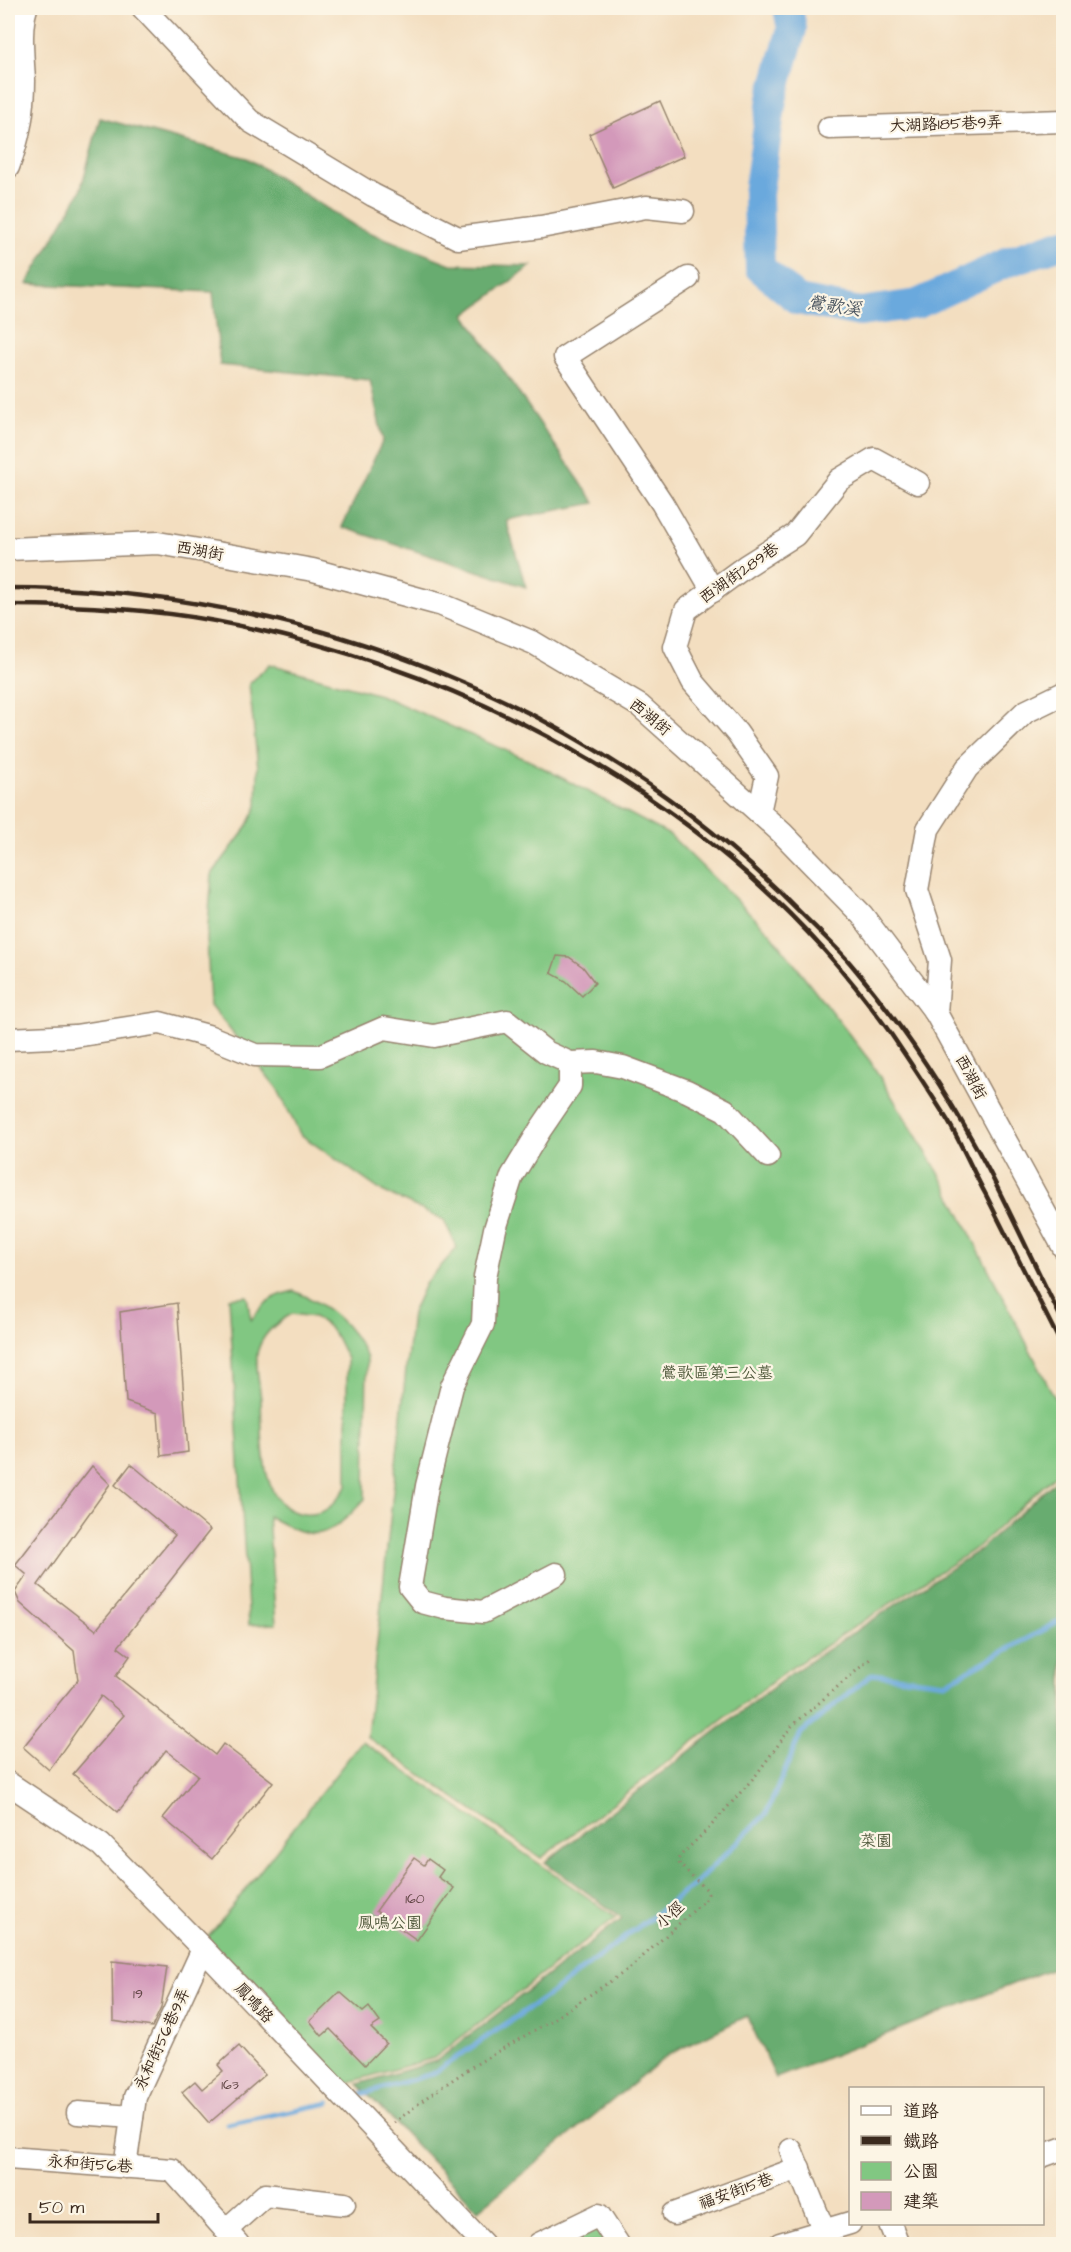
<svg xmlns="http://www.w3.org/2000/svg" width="1071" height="2252" viewBox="0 0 1071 2252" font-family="'Architects Daughter','LXGW WenKai TC',sans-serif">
	<rect width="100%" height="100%" fill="#fcf5e5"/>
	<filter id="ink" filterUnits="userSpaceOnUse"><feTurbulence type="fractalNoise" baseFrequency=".0167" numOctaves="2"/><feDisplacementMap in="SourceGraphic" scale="12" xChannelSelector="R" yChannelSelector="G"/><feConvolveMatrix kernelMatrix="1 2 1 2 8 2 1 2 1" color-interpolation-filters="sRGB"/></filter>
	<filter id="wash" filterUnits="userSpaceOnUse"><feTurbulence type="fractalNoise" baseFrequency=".008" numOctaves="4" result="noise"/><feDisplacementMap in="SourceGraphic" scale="24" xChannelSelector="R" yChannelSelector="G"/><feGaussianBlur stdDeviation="1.35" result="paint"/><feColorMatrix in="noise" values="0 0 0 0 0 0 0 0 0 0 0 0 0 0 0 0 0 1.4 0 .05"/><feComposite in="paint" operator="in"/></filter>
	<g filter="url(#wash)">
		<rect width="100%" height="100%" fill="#f3dec0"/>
		<g fill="#81c782" stroke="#5e7850" stroke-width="1.5" fill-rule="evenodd">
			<polygon points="270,664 380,695 532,762 670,835 771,934 870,1061 939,1173 1063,1414 1063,1468 976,1548 788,1670 541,1858 367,1737 412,1313 425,1284 457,1248 444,1220 380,1190 300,1134 277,1088 210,1005 207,938 212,874 247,827 257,806 258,768 249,684"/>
			<path d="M 294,1291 C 328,1305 351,1324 367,1358 L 365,1499 C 327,1540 316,1543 268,1516 L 276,1624 L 249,1625 L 229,1298 L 247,1296 L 251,1320 C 265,1302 271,1296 294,1291 ZM 292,1314 L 314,1317 L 328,1326 L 337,1339 L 347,1359 L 347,1486 C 335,1503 327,1516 304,1514 C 257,1510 263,1434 261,1400 C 260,1387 254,1361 258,1350 C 263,1333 277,1322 292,1314 Z"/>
			<polygon points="362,1741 616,1917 434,2058 343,2084 205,1941"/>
			<polygon points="595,2222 605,2244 554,2244"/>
		</g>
		<g fill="#68ac70" stroke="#526b47" stroke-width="1.5">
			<polygon points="100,118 247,158 358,228 451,264 531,266 465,315 595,503 506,520 526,587 342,527 383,440 370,380 220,365 213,292 27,284 80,192"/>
			<polygon points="1063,1474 1063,1964 776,2078 747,2016 668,2055 478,2210 358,2084 436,2061 622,1918 545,1862 793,1672 979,1550"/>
		</g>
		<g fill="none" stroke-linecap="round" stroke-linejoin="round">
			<g stroke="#6ba9dd" stroke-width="5">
				<polyline points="358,2095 432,2074 550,1994 695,1884 766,1814 801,1733 872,1674 945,1683 1064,1619"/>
				<polyline points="227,2124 329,2103"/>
			</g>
			<polyline stroke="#6ba9dd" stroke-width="30" points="788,8 792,29 772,99 758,194 760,268 798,300 860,312 917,304 1008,262 1064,243"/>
		</g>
		<g id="blocks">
			<g fill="#d399ba">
				<polygon points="660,101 684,156 613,188 589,134"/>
				<polygon points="557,956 569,957 583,967 595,983 582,996 566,981 551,973"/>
				<polygon points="177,1303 188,1452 161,1456 158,1413 126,1402 120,1312"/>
				<polygon points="131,1464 210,1530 118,1647 130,1656 116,1676 215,1755 223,1744 273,1782 212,1859 163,1818 198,1775 166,1750 118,1812 73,1774 124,1715 101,1696 49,1770 23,1747 78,1680 74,1651 20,1603 15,1592 27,1575 15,1565 92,1466 110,1484 38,1585 96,1630 175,1535 115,1485"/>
				<polygon points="414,1858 424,1865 428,1859 443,1870 438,1877 454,1888 417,1940 376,1911"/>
				<polygon points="112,1961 167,1967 161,2008 152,2027 113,2021"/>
				<polygon points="340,1992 363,2012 369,2007 380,2022 371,2028 386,2043 365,2065 330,2029 322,2036 310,2021"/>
				<polygon points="239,2046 265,2075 209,2123 182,2092 195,2081 202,2089 223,2071 218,2065"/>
			</g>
		</g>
	</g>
	<g filter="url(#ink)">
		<use href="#blocks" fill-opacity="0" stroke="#97846f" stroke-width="1.5"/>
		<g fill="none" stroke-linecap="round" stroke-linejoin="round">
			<g stroke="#97846f" stroke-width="25">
				<g id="minor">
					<polyline points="143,8 250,121 373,195 458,238 541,227 646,207 683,211"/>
					<polyline points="829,128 1064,121"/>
					<path d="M 8,167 C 18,141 24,110 24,81 C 23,58 19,30 26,8"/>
					<polyline points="688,278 565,357 662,503 713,591"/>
					<polyline points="8,549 158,543 313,570 442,605 534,643 640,706 782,833 862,915 936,1013 1064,1248"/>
					<polyline points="759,812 767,776 737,733 693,682 675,647 686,610 746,566 795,535 839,480 874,459 918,483"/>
					<polyline points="936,1013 940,960 917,890 928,829 967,768 1025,712 1064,693"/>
					<polyline points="8,1039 75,1036 160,1023 208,1036 255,1055 320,1056 384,1028 434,1036 507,1021 546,1052 570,1063 596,1062 623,1067 687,1091 725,1110 768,1156"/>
					<polyline points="556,1574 483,1612 445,1608 422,1602 410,1587 427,1486 452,1386 483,1324 485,1277 495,1229 512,1176 540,1130 570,1086 570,1063"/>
					<polyline points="8,1783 101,1845 203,1949 483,2244"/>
					<polyline points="78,2113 132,2117"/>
					<polyline points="791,2150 824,2231"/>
					<polyline points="1042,2156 1064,2148"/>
					<polyline points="8,2158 172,2170 238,2244"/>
					<polyline points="125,2167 135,2097 203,1949"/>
					<polyline points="674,2214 799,2168"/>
					<polyline points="890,2224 898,2244"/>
					<polyline points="226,2230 265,2195 344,2204"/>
					<polyline points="539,2244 599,2215 618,2244"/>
					<polyline points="780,2244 850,2223"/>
				</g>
			</g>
			<polyline stroke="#97846f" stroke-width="3" stroke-dasharray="1.5 4.5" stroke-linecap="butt" points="394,2123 427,2097 473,2066 552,2020 629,1969 704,1901 708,1894 706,1889 680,1865 678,1860 680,1856 710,1827 756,1775 792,1726 870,1659"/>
			<use href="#minor" stroke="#fff" stroke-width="22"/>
			<g stroke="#3b2a1e" stroke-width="4.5">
				<path d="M 8,588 C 303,588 595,702 802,914 C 818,930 835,946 850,963 C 903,1025 950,1097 988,1169 C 1014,1220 1038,1272 1064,1324"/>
				<path d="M 8,605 C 77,605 146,608 215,621 C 479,670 734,811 891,1034 C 910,1062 930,1092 948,1121 C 962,1145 973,1171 986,1195 C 1012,1247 1038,1298 1064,1350"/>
			</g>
		</g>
	</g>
	<g text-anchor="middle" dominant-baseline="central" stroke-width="4.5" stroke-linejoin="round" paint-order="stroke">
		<g font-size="14" fill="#614645">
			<text x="415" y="1899">160</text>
			<text x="138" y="1994">19</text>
			<text x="230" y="2085">163</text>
		</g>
		<g font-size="16" fill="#3b2a1e" stroke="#fcf5e5">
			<text transform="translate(946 124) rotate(-2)">大湖路185巷9弄</text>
			<text transform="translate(200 551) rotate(10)">西湖街</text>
			<text transform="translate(739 573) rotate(-35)">西湖街289巷</text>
			<text transform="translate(650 717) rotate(39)">西湖街</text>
			<text transform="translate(971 1077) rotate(62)">西湖街</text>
			<text transform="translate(670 1915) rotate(-43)">小徑</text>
			<text transform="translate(254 2003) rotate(47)">鳳鳴路</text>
			<text transform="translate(162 2039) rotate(-65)">永和街56巷9弄</text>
			<text transform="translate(90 2164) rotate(4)">永和街56巷</text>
			<text transform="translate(736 2191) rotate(-20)">福安街15巷</text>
		</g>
		<g font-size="16" fill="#50593c" stroke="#fcf5e5">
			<text x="717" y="1373">鶯歌區第三公墓</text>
			<text x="876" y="1841">菜園</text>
			<text x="390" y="1923">鳳鳴公園</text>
		</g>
		<g font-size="18" font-style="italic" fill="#4c5661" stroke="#fcf5e5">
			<text transform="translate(834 306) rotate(8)">鶯歌溪</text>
		</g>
	</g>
	<rect width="1071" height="2252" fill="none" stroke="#fcf5e5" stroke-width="30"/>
	<rect x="849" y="2087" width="195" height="138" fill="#fcf5e5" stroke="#afa495" stroke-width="1.5"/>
	<rect x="861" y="2106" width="30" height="9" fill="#ffffff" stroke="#afa495" stroke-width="1.5"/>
	<text x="903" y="2117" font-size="18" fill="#3b2a1e">道路</text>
	<rect x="861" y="2136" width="30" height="9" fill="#3b2a1e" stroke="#afa495" stroke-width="1.5"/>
	<text x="903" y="2147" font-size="18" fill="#3b2a1e">鐵路</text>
	<rect x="861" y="2162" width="30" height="18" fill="#81c782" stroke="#afa495" stroke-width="1.5"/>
	<text x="903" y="2177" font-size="18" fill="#3b2a1e">公園</text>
	<rect x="861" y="2192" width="30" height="18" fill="#d399ba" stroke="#afa495" stroke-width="1.5"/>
	<text x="903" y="2207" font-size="18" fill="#3b2a1e">建築</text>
	<path d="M30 2213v9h128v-9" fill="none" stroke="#3b2a1e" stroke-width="3"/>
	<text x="39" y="2213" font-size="18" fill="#3b2a1e" stroke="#fcf5e5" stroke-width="4.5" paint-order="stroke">50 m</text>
</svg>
